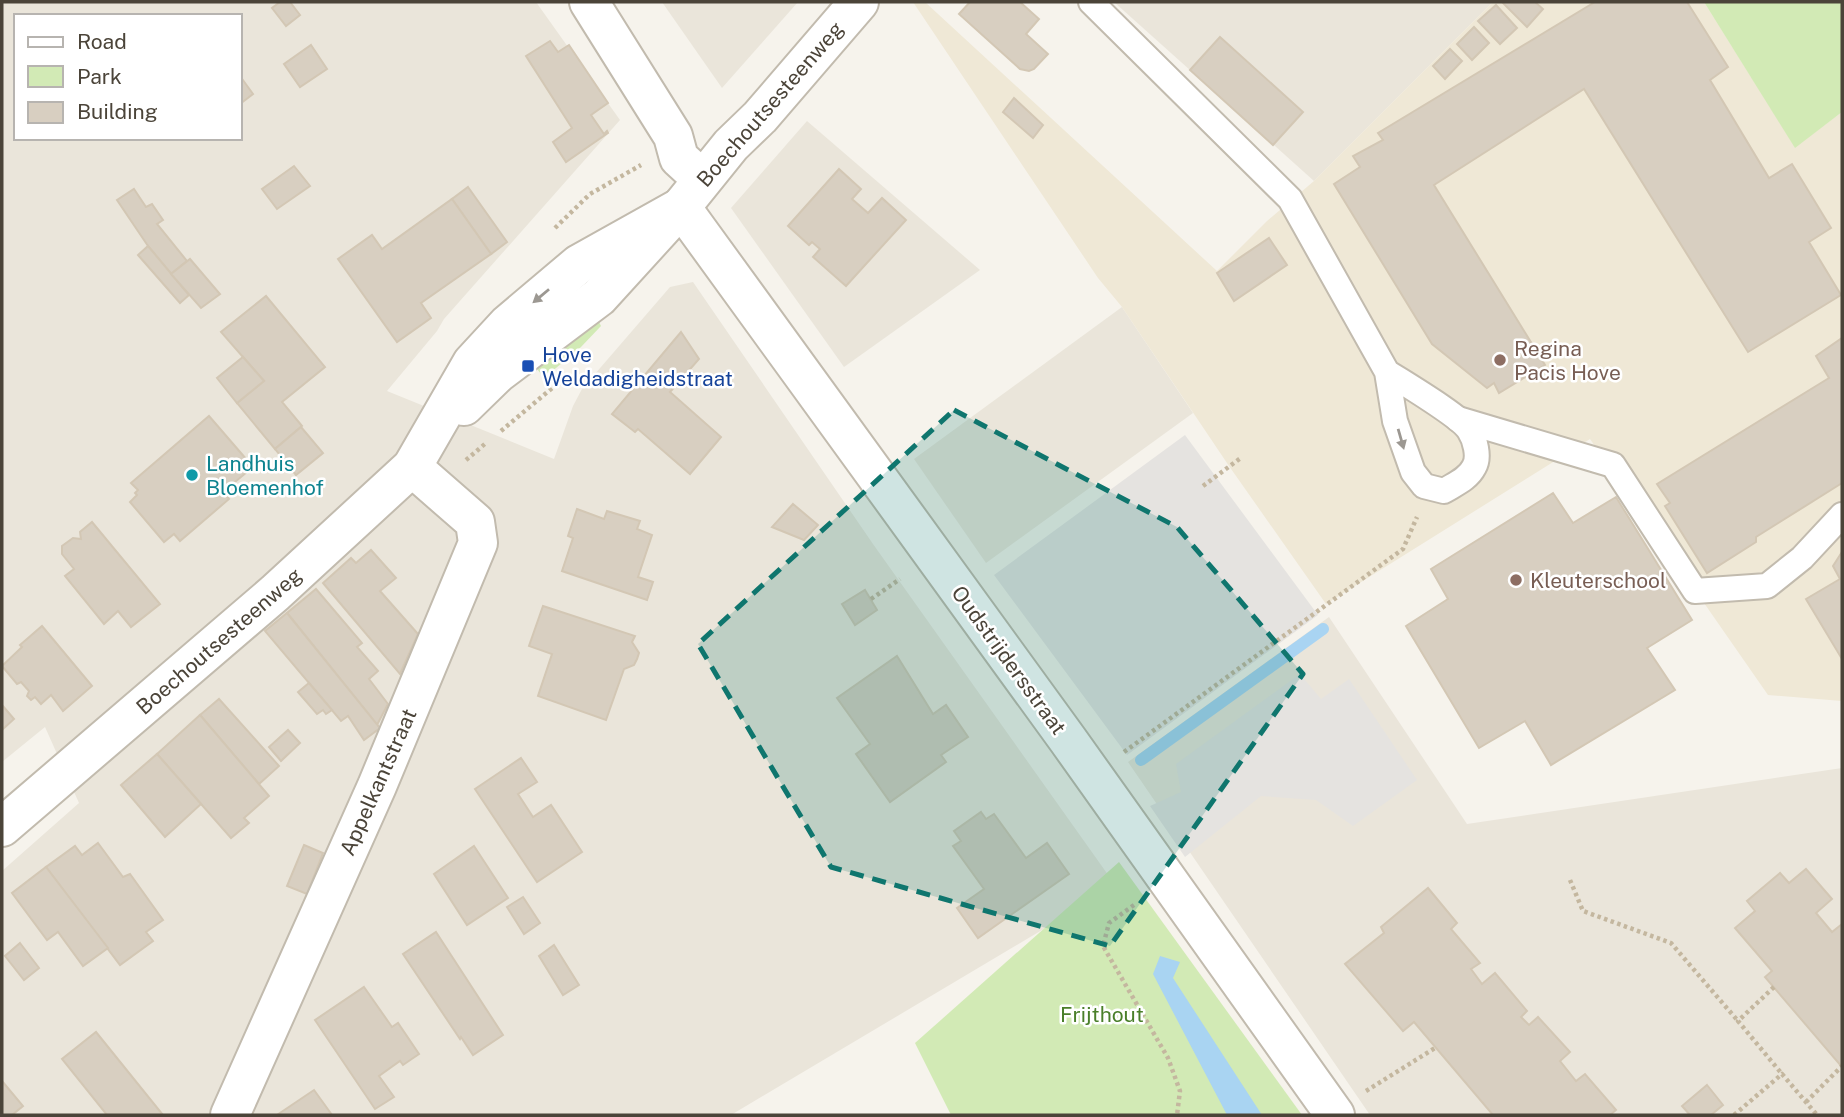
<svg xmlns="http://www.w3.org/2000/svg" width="1844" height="1117" viewBox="0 0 1844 1117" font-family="'Public Sans',sans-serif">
	<rect width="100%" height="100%" fill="#f6f3ec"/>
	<g fill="#eae5da" fill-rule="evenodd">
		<path d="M 2,2 L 536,2 L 620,120 L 444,319 L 437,331 L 387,391 L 554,459 L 573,406 L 582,389 L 670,287 L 693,282 L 873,544 L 1116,886 L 731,1115 L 2,1115 L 2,871 L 79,803 L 45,727 L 2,762 ZM 16,16 L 240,16 L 240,138 L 16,138 Z"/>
		<polygon points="662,2 798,2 722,88"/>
		<polygon points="1114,2 1493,2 1314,181"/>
		<polygon points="807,121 980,270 844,367 731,208"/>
		<polygon points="1122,307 1193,413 986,563 914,459"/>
		<polygon points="1329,617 1467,824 1842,768 1842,1115 1370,1115 1128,762"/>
	</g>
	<polygon fill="#efe8d6" points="913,2 925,2 1217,271 1267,221 1314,181 1493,2 1704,2 1795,147 1842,112 1842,701 1768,695 1590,439 1326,604 1229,466 1122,307 1098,278"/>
	<g fill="#d2eab5">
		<polygon points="1704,2 1842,2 1842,112 1795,148"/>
		<polygon points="595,314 601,326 580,348 544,378 531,361"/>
		<polygon points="1119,862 1302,1115 951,1115 915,1043"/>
	</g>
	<g fill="#e5e3e0">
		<polygon points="1185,435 1318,615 1127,755 994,575"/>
		<polygon points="1300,674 1321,699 1349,679 1417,780 1353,826 1316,800 1261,796 1185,857 1150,806 1181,792 1176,764"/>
	</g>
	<polygon fill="#a9d4f2" points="1160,956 1180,962 1173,978 1262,1115 1227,1115 1153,974"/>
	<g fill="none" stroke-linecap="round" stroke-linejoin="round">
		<polyline stroke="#a9d4f2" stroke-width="12" points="1141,760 1323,629"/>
	</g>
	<g fill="#d8cfc1" stroke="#d3c7b4" stroke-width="2">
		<polygon points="280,2 290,2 300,15 286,26 272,8"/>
		<polygon points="970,2 1020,2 1039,19 1026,34 1048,54 1034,69 1029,71 1020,69 959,14"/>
		<polygon points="1502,2 1535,2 1543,9 1527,27"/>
		<polygon points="1595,2 1687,2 1728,67 1710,80 1769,178 1792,164 1831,228 1809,242 1841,295 1748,352 1584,89 1434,185 1545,365 1499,393 1494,383 1487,388 1432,344 1334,184 1360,167 1353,156 1383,140 1378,133"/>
		<polygon points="1496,5 1517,28 1500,44 1478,21"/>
		<polygon points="1474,27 1489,43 1472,60 1457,44"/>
		<polygon points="1220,37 1303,112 1273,145 1190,70"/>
		<polygon points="550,41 558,52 569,45 608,103 591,115 604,134 607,131 608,133 566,162 553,142 572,128 526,56"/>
		<polygon points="311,45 327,69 300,87 284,64"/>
		<polygon points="1450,49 1462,61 1445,79 1433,66"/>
		<polygon points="240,76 253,94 240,104"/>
		<polygon points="1014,98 1043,125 1033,138 1003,112"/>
		<polygon points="294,166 310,186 277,209 262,189"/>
		<polygon points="839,169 861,189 852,199 868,213 882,198 906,220 846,286 813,257 820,249 812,242 809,245 788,226"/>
		<polygon points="468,187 507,242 491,254 452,199"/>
		<polygon points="134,189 146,207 152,204 163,220 157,224 187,261 171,274 148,246 117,200"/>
		<polygon points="452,199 491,254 421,303 431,318 397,342 338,259 372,235 382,249"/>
		<polygon points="1269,238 1287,265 1234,301 1217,273"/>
		<polygon points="148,246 189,295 180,303 138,255"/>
		<polygon points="190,259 220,294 201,308 171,274"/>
		<polygon points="266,296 325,367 282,402 302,426 275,449 237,403 264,381 221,332"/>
		<polygon points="681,332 699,359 670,392 721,437 690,474 638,429 635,432 612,414"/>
		<polygon points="1842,338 1842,483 1756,537 1756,542 1707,573 1665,506 1670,503 1657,484 1829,378 1816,356"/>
		<polygon points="243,357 264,381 237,403 217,378"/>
		<polygon points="209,416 253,467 223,492 229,499 180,541 174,534 164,542 130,502 137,495 135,493 138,490 131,483"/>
		<polygon points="301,427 323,453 296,475 275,449"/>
		<polygon points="1553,493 1573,523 1616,497 1692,620 1647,648 1675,690 1551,765 1525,721 1479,748 1406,626 1448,599 1431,569"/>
		<polygon points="793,504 818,525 804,540 772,527"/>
		<polygon points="577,509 604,519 607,511 640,521 637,529 652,535 638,577 653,582 647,600 562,571 573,538 568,536"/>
		<polygon points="92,522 160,604 131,627 118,611 104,624 65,576 74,569 62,554 62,546 73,538 81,539 80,532"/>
		<polygon points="371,550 396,578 380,591 418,634 400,674 323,583 351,558 356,563"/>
		<polygon points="1842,552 1842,659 1806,599 1840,579 1833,566"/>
		<polygon points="316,589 362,643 357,647 378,671 369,679 388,704 377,725 287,613"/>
		<polygon points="865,590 877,610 855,625 842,604"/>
		<polygon points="543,606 635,636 632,642 639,653 637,659 634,665 624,669 606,720 538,696 552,654 529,646"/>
		<polygon points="287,613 380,728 364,740 348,716 341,721 265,631"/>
		<polygon points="42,626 92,686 63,711 51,695 41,704 35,697 31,700 27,696 29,691 21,682 17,684 2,666 22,647 20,645"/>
		<polygon points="897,656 933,714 946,705 968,737 941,755 946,762 890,802 856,754 870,744 837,698"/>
		<polygon points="309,683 332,710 326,714 323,710 317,714 298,692"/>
		<polygon points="219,699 279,766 259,784 200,715"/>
		<polygon points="2,705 14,719 2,730"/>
		<polygon points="200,715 269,796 244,818 249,823 231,838 157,754"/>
		<polygon points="288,730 300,743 281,761 269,747"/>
		<polygon points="157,754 201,804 165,837 121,785"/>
		<polygon points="521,758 537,782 518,794 533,817 551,805 582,852 537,882 475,789"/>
		<polygon points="981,812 986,819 994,814 1026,858 1047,843 1069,874 978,938 957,908 984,889 953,846 961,841 954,831"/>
		<polygon points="98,843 123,877 130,874 163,920 146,932 153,941 120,965 46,867 75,846 82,855"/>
		<polygon points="304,845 323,853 307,894 287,886"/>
		<polygon points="474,846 508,898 467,925 434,874"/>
		<polygon points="46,867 108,948 83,966 58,932 47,940 12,893"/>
		<polygon points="1806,869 1832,899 1816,913 1832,932 1842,924 1842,1067 1765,977 1772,971 1735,928 1755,911 1747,901 1780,873 1789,883"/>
		<polygon points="1428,888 1457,923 1451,929 1480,963 1471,969 1482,984 1495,973 1527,1011 1521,1017 1529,1025 1538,1017 1570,1052 1560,1061 1576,1081 1585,1074 1616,1110 1610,1115 1493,1115 1414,1022 1403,1031 1345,964 1384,933 1381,927"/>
		<polygon points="523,897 540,923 524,934 507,907"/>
		<polygon points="436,932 503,1035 473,1055 461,1037 460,1039 403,954"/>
		<polygon points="20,943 39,968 24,980 5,956"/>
		<polygon points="554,945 579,985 563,995 539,956"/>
		<polygon points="364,987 392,1027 398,1023 419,1054 403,1065 400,1061 379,1076 394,1097 375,1109 315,1020"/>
		<polygon points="96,1032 163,1115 107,1115 62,1059"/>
		<polygon points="2,1081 23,1106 12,1115 2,1115"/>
		<polygon points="1707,1085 1723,1105 1711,1115 1690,1115 1682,1106"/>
		<polygon points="314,1090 332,1115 277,1115"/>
	</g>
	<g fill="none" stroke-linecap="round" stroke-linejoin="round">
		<g stroke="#c2bbae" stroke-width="28">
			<g id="service">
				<path d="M 1091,2 L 1290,199 L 1387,372 L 1395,421 L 1413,472 L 1424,486 L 1444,491 C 1455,484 1468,479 1474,467 C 1480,457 1475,439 1469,430 C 1460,416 1404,383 1387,372"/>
				<polyline points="1458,419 1613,465 1695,591 1767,586 1802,558 1842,515"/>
			</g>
		</g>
		<g stroke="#c2bbae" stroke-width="42">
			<g id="minor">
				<polyline points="589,2 673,136 679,158 702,179"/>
				<polyline points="681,207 1068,740 1335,1115"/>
				<polyline points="230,1115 377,786 478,543 475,522 412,467"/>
			</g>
		</g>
		<g stroke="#c2bbae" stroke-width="42">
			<g id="tertiary">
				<polyline points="464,406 498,373 599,297 681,207 731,145 760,117 859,2"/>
				<polyline points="2,827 275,593 412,467 472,363 508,324 579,264 681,207"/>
			</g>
		</g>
		<g stroke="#c4b79f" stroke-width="4.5" stroke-dasharray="3.5 3.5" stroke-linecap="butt">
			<polyline points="555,228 590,194 641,165"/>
			<polyline points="501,431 564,378"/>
			<polyline points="466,460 486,443"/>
			<polyline points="1203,486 1242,457"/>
			<polyline points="871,599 900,579"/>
			<polyline points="1124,752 1403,549 1417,517"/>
			<polyline points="1570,880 1583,911 1671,943 1738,1021"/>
			<polyline points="1134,905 1109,923 1103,946 1168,1058 1180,1091 1177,1115"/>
			<polyline points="1774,987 1738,1021 1782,1074"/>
			<polyline points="1366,1091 1435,1048"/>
			<polyline points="1806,1102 1842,1066"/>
			<polyline points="1734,1115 1782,1074 1817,1115"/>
		</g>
		<use href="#service" stroke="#fff" stroke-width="24"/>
		<use href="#minor" stroke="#fff" stroke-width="38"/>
		<use href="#tertiary" stroke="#fff" stroke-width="38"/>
	</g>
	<defs><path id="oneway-solid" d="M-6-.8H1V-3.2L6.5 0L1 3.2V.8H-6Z" transform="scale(1.75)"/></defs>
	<g fill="#9c9892">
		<use href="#oneway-solid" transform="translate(541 296) rotate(140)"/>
		<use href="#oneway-solid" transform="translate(1401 439) rotate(74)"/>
	</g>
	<path fill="#0f766e" fill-opacity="0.2" stroke="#0f766e" stroke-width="5" stroke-dasharray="14 9" stroke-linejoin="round" d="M 954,410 L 1177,527 L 1303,674 L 1110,946 L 831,867 L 698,644 Z"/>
	<g fill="#8d6e63" stroke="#fff" stroke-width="2.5">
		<circle cx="1500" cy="360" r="7"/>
		<circle cx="1516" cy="580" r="7"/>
	</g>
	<rect fill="#1a4fb4" stroke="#fff" stroke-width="2.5" x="521" y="359" width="14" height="14" rx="3.5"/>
	<circle fill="#0f9aa8" stroke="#fff" stroke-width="2.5" cx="192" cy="475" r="7"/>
	<g text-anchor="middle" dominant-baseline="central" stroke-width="5" stroke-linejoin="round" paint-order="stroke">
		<g font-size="21" fill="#4b4439" stroke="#fff">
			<text transform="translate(770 104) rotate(-49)">Boechoutsesteenweg</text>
			<text transform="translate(219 641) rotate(-41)">Boechoutsesteenweg</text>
			<text transform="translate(1009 660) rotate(54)">Oudstrijdersstraat</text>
			<text transform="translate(378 782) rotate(-66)">Appelkantstraat</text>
		</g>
		<g font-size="21" fill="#785e54" stroke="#fff" text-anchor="start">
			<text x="1514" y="348">Regina<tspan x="1514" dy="24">Pacis Hove</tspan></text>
			<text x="1530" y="580">Kleuterschool</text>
		</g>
		<g font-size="21" fill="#164399" stroke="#fff" text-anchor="start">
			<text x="542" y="354">Hove<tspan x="542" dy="24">Weldadigheidstraat</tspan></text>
		</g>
		<g font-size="21" fill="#0d838f" stroke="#fff" text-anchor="start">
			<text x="206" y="463">Landhuis<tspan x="206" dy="24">Bloemenhof</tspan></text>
		</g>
		<g font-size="21" fill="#4a7f2a" stroke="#fff">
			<text x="1102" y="1014">Frijthout</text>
		</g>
	</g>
	<rect width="1844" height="1117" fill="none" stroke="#4b4439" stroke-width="7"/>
	<rect x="14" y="14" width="228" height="126" fill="#ffffff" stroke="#b7b4b0" stroke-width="2"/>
	<rect x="28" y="37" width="35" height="10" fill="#ffffff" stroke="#b7b4b0" stroke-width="2"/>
	<text x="77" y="49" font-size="21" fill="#4b4439">Road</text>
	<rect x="28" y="66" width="35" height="21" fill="#d2eab5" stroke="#b7b4b0" stroke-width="2"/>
	<text x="77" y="84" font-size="21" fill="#4b4439">Park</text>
	<rect x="28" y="102" width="35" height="21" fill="#d8cfc1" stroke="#b7b4b0" stroke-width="2"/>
	<text x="77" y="119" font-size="21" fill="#4b4439">Building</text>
</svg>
